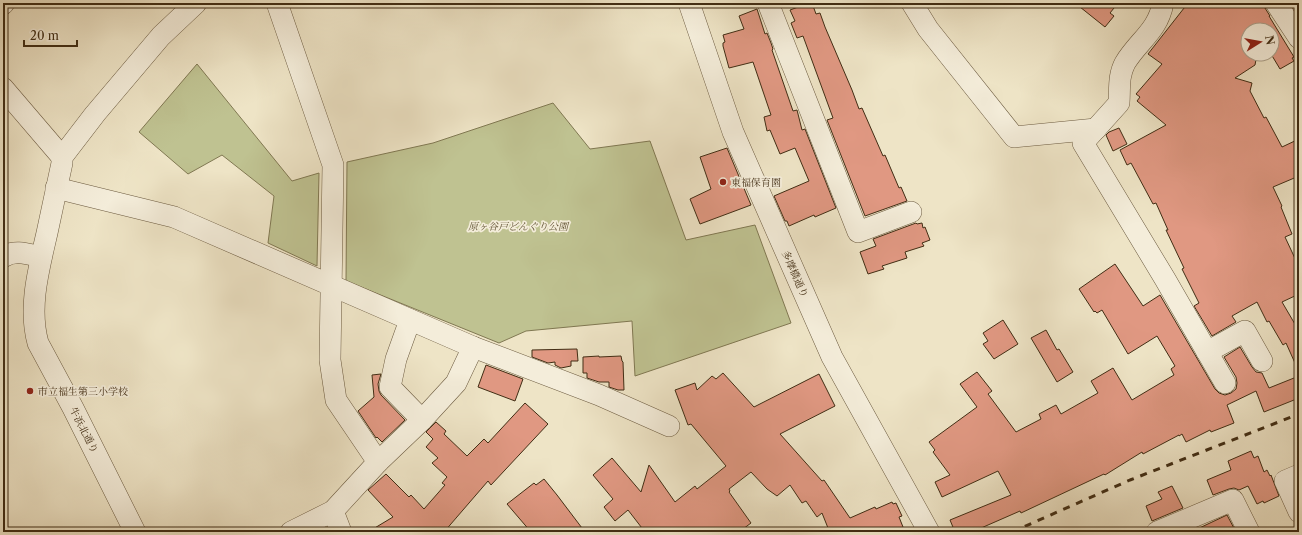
<svg xmlns="http://www.w3.org/2000/svg" width="1302" height="535" viewBox="0 0 1302 535" font-family="'Libre Caslon Text','Noto Serif JP',serif">
	<rect width="100%" height="100%" fill="#eee4c6"/>
	<filter id="stains"><feTurbulence type="fractalNoise" baseFrequency=".005" numOctaves="4"/><feColorMatrix values="0 0 0 0 .2 0 0 0 0 .09 0 0 0 0 .02 0 0 0 .5 -.17"/></filter>
	<radialGradient id="worn" r=".72"><stop offset=".6" stop-color="#630" stop-opacity="0"/><stop offset="1" stop-color="#630" stop-opacity=".3"/></radialGradient>
	<g fill="#bfc291" stroke="#807852">
		<polygon points="197,64 292,181 319,173 317,266 268,243 274,196 222,155 188,174 139,132"/>
		<polygon points="553,103 590,149 650,141 686,240 755,225 791,323 635,376 632,321 526,331 499,343 346,281 347,162 433,143"/>
	</g>
	<g fill="#e09882" stroke="#412d14">
		<polygon points="809,3 812,3 816,14 820,13 825,27 852,90 859,109 862,108 883,156 885,155 899,188 901,187 907,201 865,216 827,120 833,118 803,36 797,38 791,23 795,21 790,10"/>
		<polygon points="1075,3 1118,3 1110,13 1114,16 1105,27"/>
		<polygon points="1188,3 1259,3 1265,8 1270,16 1269,16 1294,57 1292,58 1294,61 1280,69 1271,54 1272,30 1248,30 1248,54 1257,54 1255,65 1235,78 1252,83 1250,91 1264,118 1266,117 1282,147 1299,139 1299,176 1273,187 1282,206 1281,207 1292,234 1285,237 1299,267 1299,294 1282,302 1299,331 1299,372 1286,343 1283,345 1269,321 1267,322 1257,302 1232,316 1236,322 1212,336 1194,306 1199,303 1182,269 1184,268 1166,230 1168,230 1156,203 1153,204 1131,163 1127,165 1120,150 1166,125 1137,101 1140,97 1136,94 1162,64 1148,54"/>
		<polygon points="757,9 765,34 767,33 771,43 773,49 772,50 793,111 797,110 802,130 805,129 836,208 815,217 814,215 789,226 787,221 785,221 774,196 809,181 795,148 780,154 770,130 767,131 764,117 771,115 753,62 729,68 723,46 723,43 725,42 723,35 744,29 739,16"/>
		<polygon points="1119,128 1127,144 1113,151 1106,135 1109,132"/>
		<polygon points="727,148 751,205 700,224 690,199 711,189 700,157"/>
		<polygon points="916,223 917,224 922,223 923,228 925,227 930,240 922,243 924,246 905,252 907,258 882,266 884,269 868,274 860,252 876,246 873,239"/>
		<polygon points="1115,264 1143,306 1160,295 1215,389 1219,393 1225,395 1231,393 1236,389 1237,383 1236,377 1224,357 1240,347 1252,367 1256,372 1262,373 1269,388 1299,376 1299,398 1264,412 1256,391 1227,405 1234,423 1211,432 1210,430 1186,442 1182,434 1179,436 1179,435 1143,454 1142,452 1105,475 1104,474 1021,513 1020,511 972,532 955,532 950,520 1011,495 998,471 942,497 935,482 950,475 933,452 935,450 929,442 977,407 960,384 977,372 992,391 988,394 1016,432 1041,419 1039,414 1056,405 1061,414 1098,393 1091,381 1113,368 1132,400 1174,375 1171,369 1175,366 1157,336 1128,354 1102,310 1097,313 1095,311 1094,312 1079,289"/>
		<polygon points="1003,320 1018,344 994,359 983,344 988,341 983,333"/>
		<polygon points="1046,330 1057,350 1059,349 1073,372 1057,382 1031,338"/>
		<polygon points="577,349 578,361 571,361 571,366 561,368 555,365 555,362 548,363 532,357 532,350"/>
		<polygon points="599,356 599,357 621,356 622,361 623,362 624,390 618,390 609,387 609,382 599,382 587,378 587,373 583,373 583,357"/>
		<polygon points="486,365 523,379 515,401 478,387"/>
		<polygon points="723,373 754,407 819,374 835,406 780,434 822,481 824,480 850,518 875,507 876,509 892,502 893,504 896,503 902,516 899,517 905,532 821,532 828,528 822,513 817,517 806,501 802,503 790,485 777,496 767,489 751,472 729,489 730,491 729,492 751,523 739,532 645,532 628,510 615,521 604,507 613,499 593,475 612,458 641,492 649,465 675,502 695,486 697,489 726,466 691,424 688,425 675,390 695,383 697,390 712,376 716,379"/>
		<polygon points="381,374 378,384 379,391 381,395 405,420 382,442 377,437 376,438 358,411 374,397 372,375"/>
		<polygon points="525,403 548,424 491,485 488,481 444,532 368,532 393,517 368,490 386,474 409,497 411,495 424,509 445,485 442,483 447,477 432,463 438,458 426,447 433,439 426,432 436,422 446,431 444,434 467,456 484,439 488,443"/>
		<polygon points="1251,451 1254,458 1258,456 1264,472 1267,470 1270,476 1271,475 1279,496 1264,503 1263,501 1257,504 1248,486 1239,490 1234,488 1229,489 1213,495 1207,480 1231,470 1228,461"/>
		<polygon points="544,479 557,495 585,532 531,532 507,504 534,483 536,485"/>
		<polygon points="1172,486 1183,508 1152,521 1146,506 1162,499 1158,492"/>
		<polygon points="1227,515 1236,532 1188,532 1193,531"/>
	</g>
	<g fill="none" stroke-linecap="round" stroke-linejoin="round">
		<g stroke="#6c5b40" stroke-width="22">
			<g id="minor">
				<polyline points="277,3 333,165 330,360 336,400 378,462"/>
				<polyline points="689,3 733,132 832,357 929,532"/>
				<polyline points="768,3 858,232 911,212"/>
				<polyline points="912,3 928,29 1014,137 1096,129"/>
				<path d="M 1163,3 C 1158,31 1138,41 1125,63 C 1118,76 1120,89 1119,103 L 1083,143 L 1165,279 L 1225,383"/>
				<polyline points="1276,3 1299,38"/>
				<polyline points="3,4 4,3"/>
				<polyline points="3,88 62,157"/>
				<polyline points="56,188 174,217 473,347 599,395 669,426"/>
				<path d="M 3,257 C 15,249 28,254 41,257"/>
				<polyline points="410,320 396,359 390,387 422,420"/>
				<polyline points="1207,352 1245,331 1262,361"/>
				<polyline points="1299,475 1285,481 1299,512"/>
				<polyline points="333,511 341,532"/>
				<path d="M 135,532 L 73,408 L 38,343 C 28,307 39,268 47,233 C 52,210 57,186 62,163 L 62,157 L 95,114 L 161,36 L 196,3"/>
				<polyline points="291,532 333,511 378,462 422,420 456,383 473,347"/>
				<polyline points="1157,532 1233,500 1249,532"/>
			</g>
		</g>
		<use href="#minor" stroke="#f4edda" stroke-width="21"/>
		<polyline stroke="#412d14" stroke-width="3" stroke-dasharray="7 7" stroke-linecap="butt" points="1012,532 1130,480 1299,414"/>
	</g>
	<g fill="#8f2418" stroke="#f4edda" stroke-width="1.5">
		<circle cx="723" cy="182" r="4"/>
		<circle cx="30" cy="391" r="4"/>
	</g>
	<g text-anchor="middle" dominant-baseline="central" stroke-width="3.5" stroke-linejoin="round" paint-order="stroke">
		<g font-size="10" fill="#412d14" stroke="#f4edda" text-anchor="start">
			<text x="731" y="182">東福保育園</text>
			<text x="38" y="391">市立福生第三小学校</text>
		</g>
		<g font-size="10" font-style="italic" fill="#605233" stroke="#f4edda">
			<text x="518" y="226">原ヶ谷戸どんぐり公園</text>
		</g>
		<g font-size="10" fill="#412d14" stroke="#f4edda">
			<text transform="translate(795 274) rotate(66)">多摩橋通り</text>
			<text transform="translate(84 430) rotate(63)">牛浜北通り</text>
		</g>
	</g>
	<rect width="1302" height="535" fill="none" stroke="#eee4c6" stroke-width="16"/>
	<rect x="4" y="4" width="1294" height="527" fill="none" stroke="#412d14" stroke-width="2"/>
	<rect x="8" y="8" width="1286" height="519" fill="none" stroke="#412d14"/>
	<g transform="translate(1260 42) rotate(79)"><circle r="19" fill="#f4edda" stroke="#aca08b"/>
	<path d="M0-3L7 15L0 10L-7 15Z" fill="#8f2418"/>
	<text y="-6" font-size="11" font-weight="bold" text-anchor="middle" fill="#412d14">N</text>
	</g>
	<path d="M24 40v6h53v-6" fill="none" stroke="#412d14" stroke-width="2"/>
	<text x="30" y="40" font-size="12" fill="#412d14" stroke="#f4edda" stroke-width="3" paint-order="stroke">20 m</text>
	<rect width="100%" height="100%" filter="url(#stains)"/>
	<rect width="100%" height="100%" fill="url(#worn)"/>
</svg>
